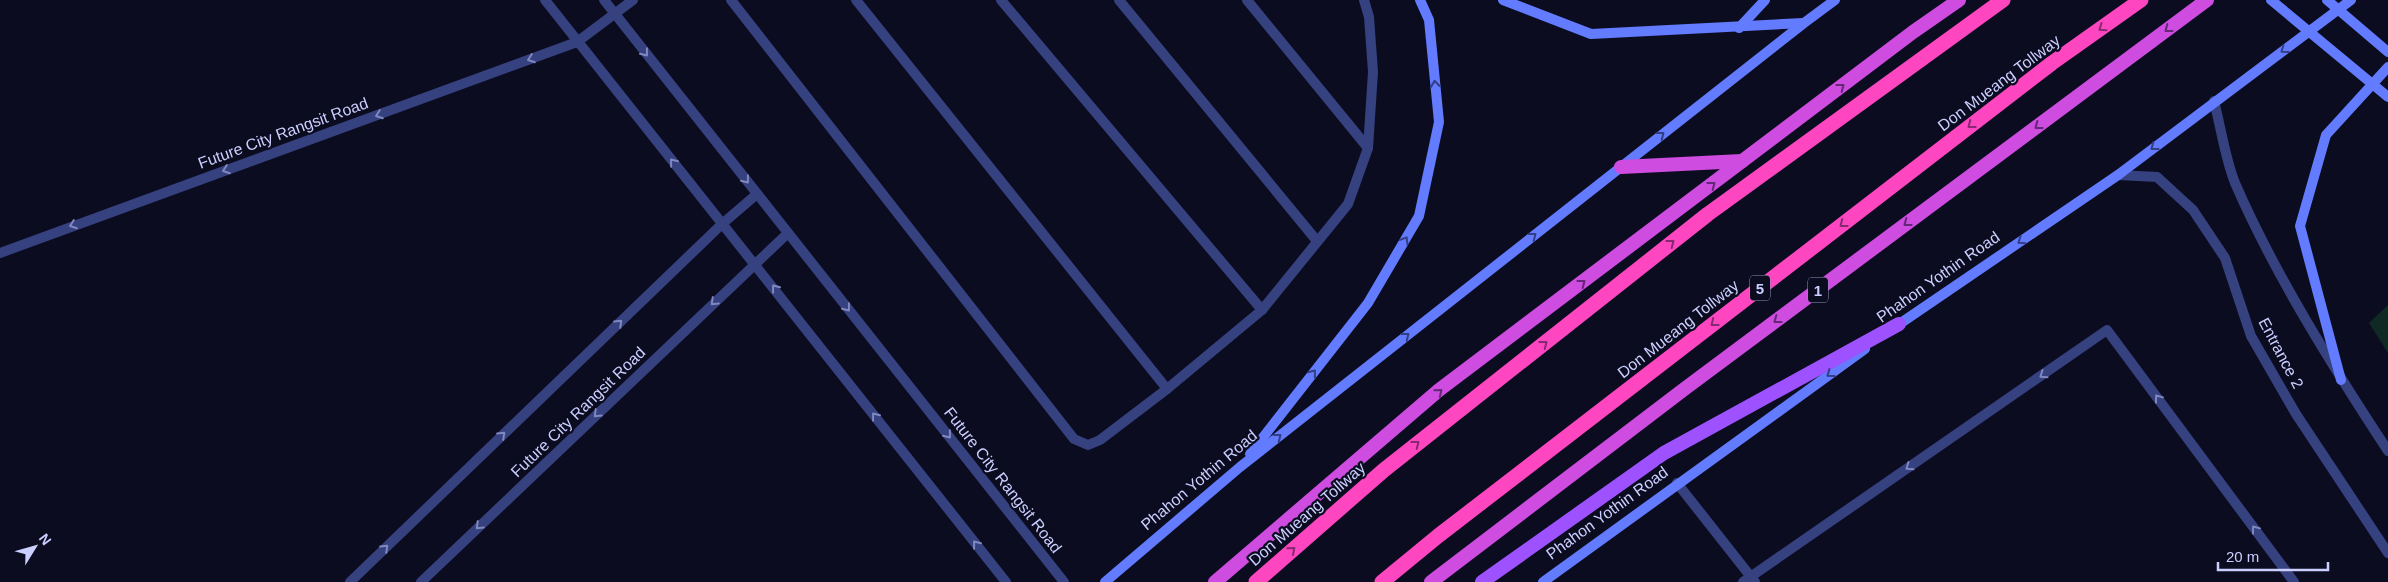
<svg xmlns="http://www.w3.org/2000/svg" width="2388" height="582" viewBox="0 0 2388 582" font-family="Arial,sans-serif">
	<rect width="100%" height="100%" fill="#0c0c20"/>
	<polygon fill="#0f2a24" points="2388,305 2388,353 2369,323"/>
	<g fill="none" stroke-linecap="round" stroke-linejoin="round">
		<g stroke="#364180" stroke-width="10">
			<polyline points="545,0 1006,582"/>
			<polyline points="604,0 1064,582"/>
			<polyline points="731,0 1074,439 1088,445 1100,440 1167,389 1262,310 1348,204 1368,148 1373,72 1369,17 1364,0"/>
			<polyline points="856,0 1167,389"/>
			<polyline points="1001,0 1262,310"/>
			<polyline points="1119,0 1317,241"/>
			<polyline points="1247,0 1368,148"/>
			<polyline points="0,253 577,42 633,0"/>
			<polyline points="1677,483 1755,582"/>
			<polyline points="350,582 722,224 757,194"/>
			<polyline points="421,582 788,233"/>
			<polyline points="1743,582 2107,330 2294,582"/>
		</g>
		<g stroke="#364180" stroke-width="10">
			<path d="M 2214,101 C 2221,128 2225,158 2235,183 C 2275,275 2333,367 2388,451"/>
			<polyline points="2118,175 2157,177 2193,210 2225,258 2251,336 2296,414 2388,553"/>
		</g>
		<g stroke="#627bff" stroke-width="10">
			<polyline points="1503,0 1591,34 1803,23"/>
			<polyline points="1739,28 1765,0"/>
			<polyline points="1895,327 2118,175 2351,0"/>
			<polyline points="2341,380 2300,226 2326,135 2388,67"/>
			<polyline points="1250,454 1368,303 1419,216 1439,122 1429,20 1420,0"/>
			<polyline points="1105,582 1240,467 1804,23 1835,0"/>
			<polyline points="1543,582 1865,349"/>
		</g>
		<polyline stroke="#9e52ff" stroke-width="14" points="1482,582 1664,453 1899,324"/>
		<g stroke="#ce4ce0" stroke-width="14">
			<polyline points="1621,167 1742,161"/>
			<polyline points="1215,582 1439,390 1913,32 1959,0"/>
			<polyline points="1431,582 1687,387 2207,0"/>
		</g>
		<g stroke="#ff46c1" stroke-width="15">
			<polyline points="1256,582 1384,470 1708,214 2003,0"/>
			<polyline points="1382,582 1438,536 2052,63 2141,0"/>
		</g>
		<g stroke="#627bff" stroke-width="10">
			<polyline points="2271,0 2388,97"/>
			<polyline points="2327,0 2388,52"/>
		</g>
	</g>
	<defs><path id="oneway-chevron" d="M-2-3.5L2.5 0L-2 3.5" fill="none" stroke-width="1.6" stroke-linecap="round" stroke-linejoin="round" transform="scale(1.25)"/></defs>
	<g stroke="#862970">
		<use href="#oneway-chevron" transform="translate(2102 28) rotate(145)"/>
		<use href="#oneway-chevron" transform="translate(1971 125) rotate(142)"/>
		<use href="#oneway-chevron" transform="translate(1843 224) rotate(142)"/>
		<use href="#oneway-chevron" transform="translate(1671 243) rotate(-38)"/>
		<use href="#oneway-chevron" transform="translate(1714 323) rotate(142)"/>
		<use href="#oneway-chevron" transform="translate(1544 344) rotate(-38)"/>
		<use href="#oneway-chevron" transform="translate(1416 444) rotate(-38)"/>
		<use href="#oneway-chevron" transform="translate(1292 550) rotate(-41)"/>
	</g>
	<g stroke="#632976">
		<use href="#oneway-chevron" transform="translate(2168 29) rotate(143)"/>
		<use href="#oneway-chevron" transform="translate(1841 87) rotate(-37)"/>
		<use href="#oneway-chevron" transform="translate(2038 126) rotate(143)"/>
		<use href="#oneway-chevron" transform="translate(1712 185) rotate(-37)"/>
		<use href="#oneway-chevron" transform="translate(1907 223) rotate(143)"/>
		<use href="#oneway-chevron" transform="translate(1582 283) rotate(-37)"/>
		<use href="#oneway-chevron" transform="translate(1777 320) rotate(143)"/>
		<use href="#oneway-chevron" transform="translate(1439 392) rotate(-39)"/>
	</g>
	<g stroke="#333e84">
		<use href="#oneway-chevron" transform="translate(2284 50) rotate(144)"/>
		<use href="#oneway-chevron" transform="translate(1435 84) rotate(-96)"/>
		<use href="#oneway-chevron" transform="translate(1661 135) rotate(-38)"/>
		<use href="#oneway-chevron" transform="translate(2154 147) rotate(143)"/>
		<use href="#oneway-chevron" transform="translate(1533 236) rotate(-38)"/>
		<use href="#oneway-chevron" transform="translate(1405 240) rotate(-59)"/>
		<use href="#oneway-chevron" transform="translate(2021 241) rotate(146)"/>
		<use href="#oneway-chevron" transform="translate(1406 336) rotate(-38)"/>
		<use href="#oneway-chevron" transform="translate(1313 373) rotate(-52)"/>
		<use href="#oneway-chevron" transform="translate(1830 374) rotate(144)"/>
		<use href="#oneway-chevron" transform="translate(1278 437) rotate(-38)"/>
	</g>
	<g stroke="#8088c0">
		<use href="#oneway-chevron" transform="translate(645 53) rotate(52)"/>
		<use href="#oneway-chevron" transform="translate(531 59) rotate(160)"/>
		<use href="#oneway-chevron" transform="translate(379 115) rotate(160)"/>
		<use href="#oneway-chevron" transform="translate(673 162) rotate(-129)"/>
		<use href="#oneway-chevron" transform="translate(226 170) rotate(160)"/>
		<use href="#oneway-chevron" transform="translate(746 180) rotate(52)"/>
		<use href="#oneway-chevron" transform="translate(73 225) rotate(160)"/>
		<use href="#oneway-chevron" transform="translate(775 288) rotate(-128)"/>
		<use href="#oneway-chevron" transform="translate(714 302) rotate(136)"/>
		<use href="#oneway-chevron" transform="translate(847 308) rotate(52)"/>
		<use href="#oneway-chevron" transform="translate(619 323) rotate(-44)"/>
		<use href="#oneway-chevron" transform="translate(2043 375) rotate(145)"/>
		<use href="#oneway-chevron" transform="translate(2158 398) rotate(-127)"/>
		<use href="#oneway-chevron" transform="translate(597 414) rotate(136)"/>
		<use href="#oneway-chevron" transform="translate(875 416) rotate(-128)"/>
		<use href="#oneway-chevron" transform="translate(502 435) rotate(-44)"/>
		<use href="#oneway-chevron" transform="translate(948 435) rotate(52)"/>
		<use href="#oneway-chevron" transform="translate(1909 467) rotate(145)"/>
		<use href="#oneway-chevron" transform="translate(479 526) rotate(136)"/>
		<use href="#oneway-chevron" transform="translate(2255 529) rotate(-127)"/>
		<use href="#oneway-chevron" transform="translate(976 544) rotate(-128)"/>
		<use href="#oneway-chevron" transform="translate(385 548) rotate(-44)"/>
	</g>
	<g text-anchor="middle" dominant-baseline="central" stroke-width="4.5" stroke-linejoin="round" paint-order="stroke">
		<g fill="#0c0c20" stroke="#9294bc" stroke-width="1">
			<rect x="1750" y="275.5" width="20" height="25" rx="4"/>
			<rect x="1808" y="277.5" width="20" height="25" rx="4"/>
		</g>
		<g font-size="15" font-weight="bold" fill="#cbcfff">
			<text x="1760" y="288">5</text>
			<text x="1818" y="290">1</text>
		</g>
		<g font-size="16" fill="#cbcfff" stroke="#0c0c20">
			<text transform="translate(1999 83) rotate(-37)">Don Mueang Tollway</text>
			<text transform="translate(283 133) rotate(-20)">Future City Rangsit Road</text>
			<text transform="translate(1938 277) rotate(-35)">Phahon Yothin Road</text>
			<text transform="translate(1678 329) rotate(-38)">Don Mueang Tollway</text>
			<text transform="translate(2281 353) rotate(62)">Entrance 2</text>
			<text transform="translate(578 412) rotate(-44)">Future City Rangsit Road</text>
			<text transform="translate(1003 480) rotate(52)">Future City Rangsit Road</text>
			<text transform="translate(1199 480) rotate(-40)">Phahon Yothin Road</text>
			<text transform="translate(1607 513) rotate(-36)">Phahon Yothin Road</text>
			<text transform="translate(1307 514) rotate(-41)">Don Mueang Tollway</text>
		</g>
	</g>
	<g transform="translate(35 547) rotate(53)" stroke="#0c0c20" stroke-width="4" paint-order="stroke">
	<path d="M0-4L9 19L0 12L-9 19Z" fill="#cbcfff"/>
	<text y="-8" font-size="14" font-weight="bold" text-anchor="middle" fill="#cbcfff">N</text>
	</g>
	<path d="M2218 562v8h110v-8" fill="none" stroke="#cbcfff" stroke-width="2.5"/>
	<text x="2226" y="562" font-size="15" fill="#cbcfff" stroke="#0c0c20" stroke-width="4" paint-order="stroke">20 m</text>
</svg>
